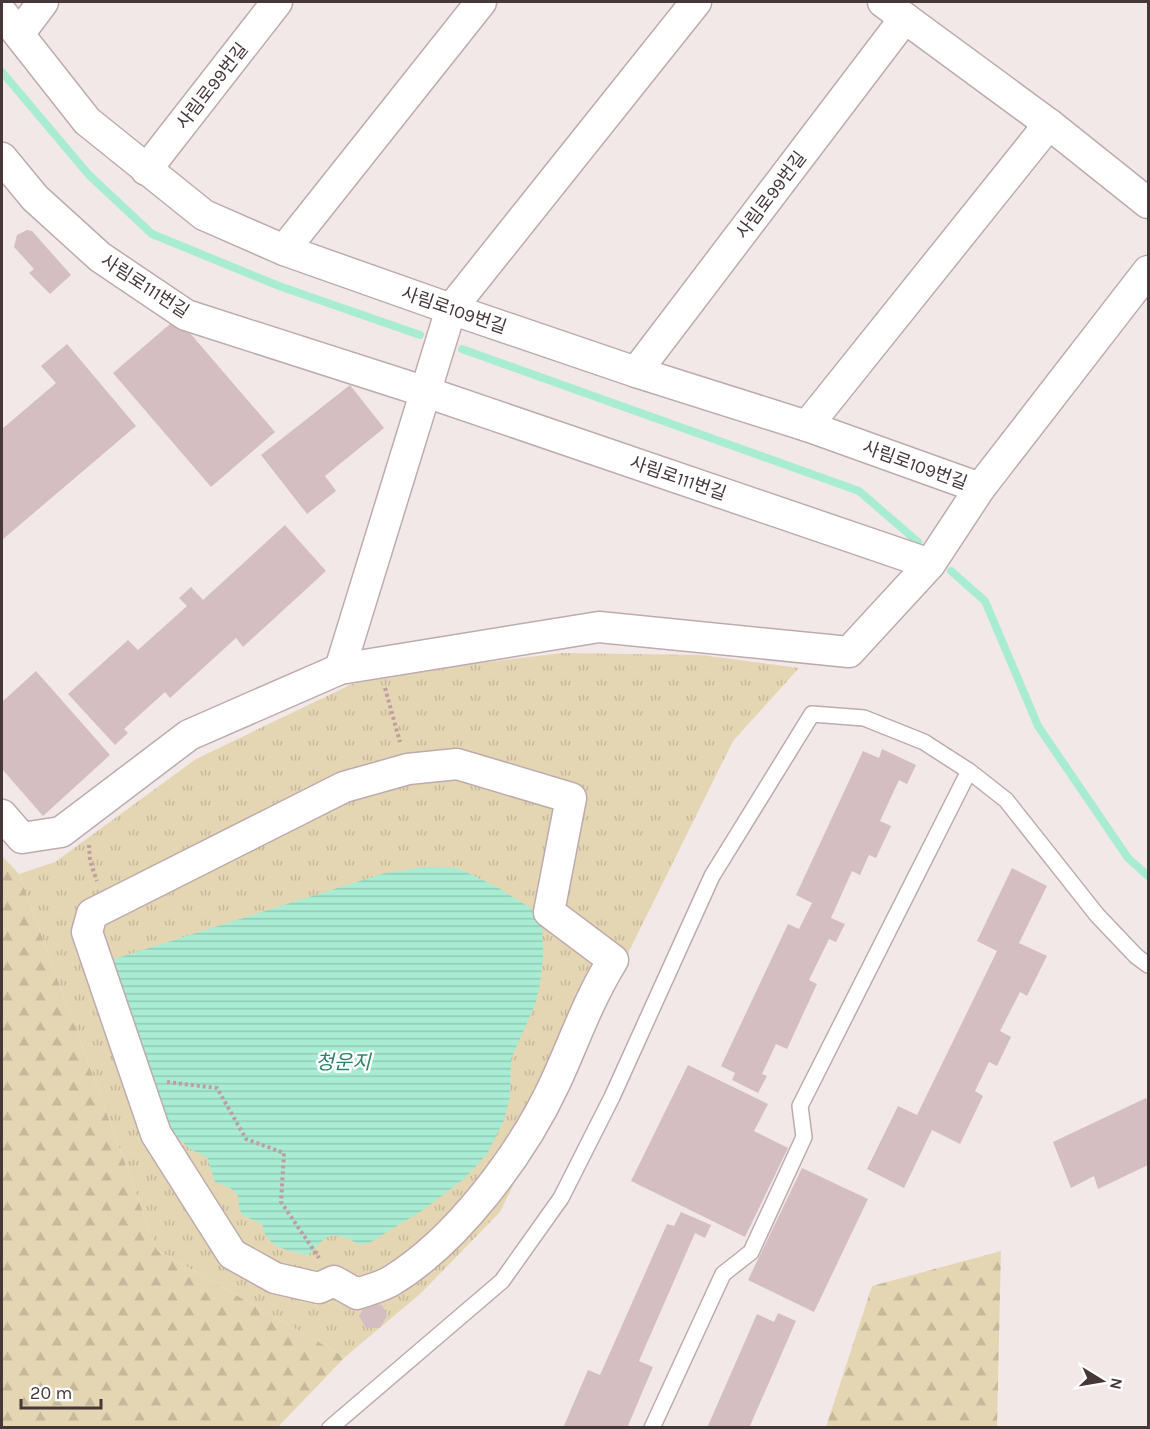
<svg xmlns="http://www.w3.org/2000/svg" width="1150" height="1429" viewBox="0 0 1150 1429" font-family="Karla,'Noto Sans KR',sans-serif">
	<defs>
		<pattern id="forest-firs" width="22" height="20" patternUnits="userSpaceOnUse" patternTransform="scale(1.5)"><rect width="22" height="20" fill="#e5d6b3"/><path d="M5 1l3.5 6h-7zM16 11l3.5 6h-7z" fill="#c6b89b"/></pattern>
		<pattern id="park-tufts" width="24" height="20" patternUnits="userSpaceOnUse" patternTransform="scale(1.5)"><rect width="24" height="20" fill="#e5d6b3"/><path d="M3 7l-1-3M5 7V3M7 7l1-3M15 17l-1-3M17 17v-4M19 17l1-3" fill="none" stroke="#c6b89b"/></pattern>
		<pattern id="water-rules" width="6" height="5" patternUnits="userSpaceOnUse" patternTransform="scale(1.5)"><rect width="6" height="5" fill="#a8ecd4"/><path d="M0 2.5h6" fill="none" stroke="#92cbb7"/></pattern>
	</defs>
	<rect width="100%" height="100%" fill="#f3e8e8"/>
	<g fill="url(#forest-firs)">
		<polygon points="2,856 19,874 157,1250 345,1357 278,1427 2,1427"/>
		<polygon points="1001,1251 997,1427 826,1427 872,1286"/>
	</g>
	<polygon fill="url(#park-tufts)" points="562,653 701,655 799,668 733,741 500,1212 420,1294 345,1357 157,1250 19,874 55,862 196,759 352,684 462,665"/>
	<path fill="url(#water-rules)" d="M 426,867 L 458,868 L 497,887 L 537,912 L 542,920 L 543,958 L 540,983 L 536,1002 L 511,1059 L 510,1096 L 504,1120 L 487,1154 L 465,1178 L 423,1210 L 369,1243 L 359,1245 L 348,1238 L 334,1235 L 325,1238 L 308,1255 C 286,1250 266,1248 262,1224 L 242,1215 L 239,1207 L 238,1195 L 229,1187 L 215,1182 L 207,1157 L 190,1149 L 168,1129 L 111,960 L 385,873 Z"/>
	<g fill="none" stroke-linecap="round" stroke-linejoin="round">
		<g stroke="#a8ecd4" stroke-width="8">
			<polyline points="2,72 89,175 152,234 279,286 420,335"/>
			<polyline points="462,349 859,491 918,542"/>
			<polyline points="951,571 985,601 1038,726 1128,858 1148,876"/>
		</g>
	</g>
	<g fill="#d4bec1">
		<polygon points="27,230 32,231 71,275 50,294 29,273 34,269 14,247 17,235"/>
		<polygon points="177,318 275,432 211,487 113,373"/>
		<polygon points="67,344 136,426 2,540 2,429 56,383 41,366"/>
		<polygon points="350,385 384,428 325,476 336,491 307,514 261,455"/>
		<polygon points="285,525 326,571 243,647 236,638 170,698 165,692 124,729 128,733 115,745 68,694 128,640 138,650 187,606 179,598 191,587 203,600"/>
		<polygon points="36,671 110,755 43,816 2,769 2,702"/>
		<polygon points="882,749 916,765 907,784 899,780 880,821 891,826 876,858 869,855 860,875 852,871 831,918 845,924 836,942 829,939 809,980 817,984 787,1049 776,1044 762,1074 767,1076 758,1093 732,1080 735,1073 721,1066 788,924 799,929 812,903 796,895 863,751 879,758"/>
		<polygon points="1012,868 1047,886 1019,943 1047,956 1027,996 1020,992 1000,1031 1011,1037 997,1066 989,1062 975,1091 983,1096 960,1144 932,1130 904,1188 867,1169 898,1106 917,1115 997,951 977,941"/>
		<polygon points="688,1065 768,1104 754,1131 788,1148 745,1237 631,1181"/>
		<polygon points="1146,1098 1148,1104 1148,1165 1098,1189 1094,1176 1071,1188 1053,1142"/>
		<polygon points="802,1168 868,1199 814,1312 748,1280"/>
		<polygon points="681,1212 711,1225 705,1238 695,1233 639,1361 653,1367 627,1428 563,1428 588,1370 600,1375 667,1224 674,1226"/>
		<polygon points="368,1302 382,1305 387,1316 380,1328 366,1328 359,1316"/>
		<polygon points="778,1313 796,1321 749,1428 707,1428 757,1314 774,1322"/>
	</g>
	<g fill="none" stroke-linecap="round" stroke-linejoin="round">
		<g stroke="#beabad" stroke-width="18">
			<g id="lane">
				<polyline points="330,1428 502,1281 561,1198 612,1097 712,876 812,714 864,718 924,742 969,771 1006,800 1097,915 1136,956 1148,965"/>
				<polyline points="652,1428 723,1274 751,1252 804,1137 800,1106 969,771"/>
			</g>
		</g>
		<g stroke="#beabad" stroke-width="33">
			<g id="street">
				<polyline points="883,2 1049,124 1148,203"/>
				<polyline points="2,13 87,121 204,215 284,250 451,309 636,372 807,426 980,488"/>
				<polyline points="19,34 43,2"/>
				<polyline points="2,158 35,198 100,257 186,315 426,392 930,564"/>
				<polyline points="146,170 277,2"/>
				<polyline points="284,250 481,2"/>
				<polyline points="636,372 905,18"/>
				<polyline points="807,426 1049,124"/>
				<polyline points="340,669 451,309 696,2"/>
				<path d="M 457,764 L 571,798 L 549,912 L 613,960 C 587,1002 575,1040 555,1083 C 522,1154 457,1241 391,1281 C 381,1287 368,1290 357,1294 L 334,1281 L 319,1288 L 275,1278 L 232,1254 L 156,1134 L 87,932 L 92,914 L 344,787 L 408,769 Z"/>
				<polyline points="2,815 22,838 61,832 189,735 340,669 599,627 849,652 930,564 980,488 1148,271"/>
			</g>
		</g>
		<g stroke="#bf9da1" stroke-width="4" stroke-dasharray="3 3" stroke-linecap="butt">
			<polyline points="385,688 400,742"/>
			<polyline points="89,845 90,861 97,881"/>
			<polyline points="167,1082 217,1088 246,1139 284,1153 281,1202 319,1258"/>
		</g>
		<use href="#lane" stroke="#fff" stroke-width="15"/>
		<use href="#street" stroke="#fff" stroke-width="30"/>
	</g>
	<g text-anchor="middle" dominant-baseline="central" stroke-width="5" stroke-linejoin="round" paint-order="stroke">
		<g font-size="18" fill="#463739" stroke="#fff">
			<text transform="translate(212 86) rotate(-52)">사림로99번길</text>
			<text transform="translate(771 195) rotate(-53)">사림로99번길</text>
			<text transform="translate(145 286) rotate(33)">사림로111번길</text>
			<text transform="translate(454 310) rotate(19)">사림로109번길</text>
			<text transform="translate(915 465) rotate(20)">사림로109번길</text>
			<text transform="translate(678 478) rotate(19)">사림로111번길</text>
		</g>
		<g font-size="20" font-style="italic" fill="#2e8468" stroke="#fff">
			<text x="343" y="1062">청운지</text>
		</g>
	</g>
	<rect width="1150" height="1429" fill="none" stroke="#463739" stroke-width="6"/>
	<g transform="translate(1102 1381) rotate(101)" stroke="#ffffff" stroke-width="4.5" paint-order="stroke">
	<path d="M0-4.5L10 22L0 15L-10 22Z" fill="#463739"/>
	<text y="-9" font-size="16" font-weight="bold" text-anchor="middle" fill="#463739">N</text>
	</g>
	<path d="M21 1399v9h80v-9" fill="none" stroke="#463739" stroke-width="3"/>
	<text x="30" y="1399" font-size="18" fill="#463739" stroke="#ffffff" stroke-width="4.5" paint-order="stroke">20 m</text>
</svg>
